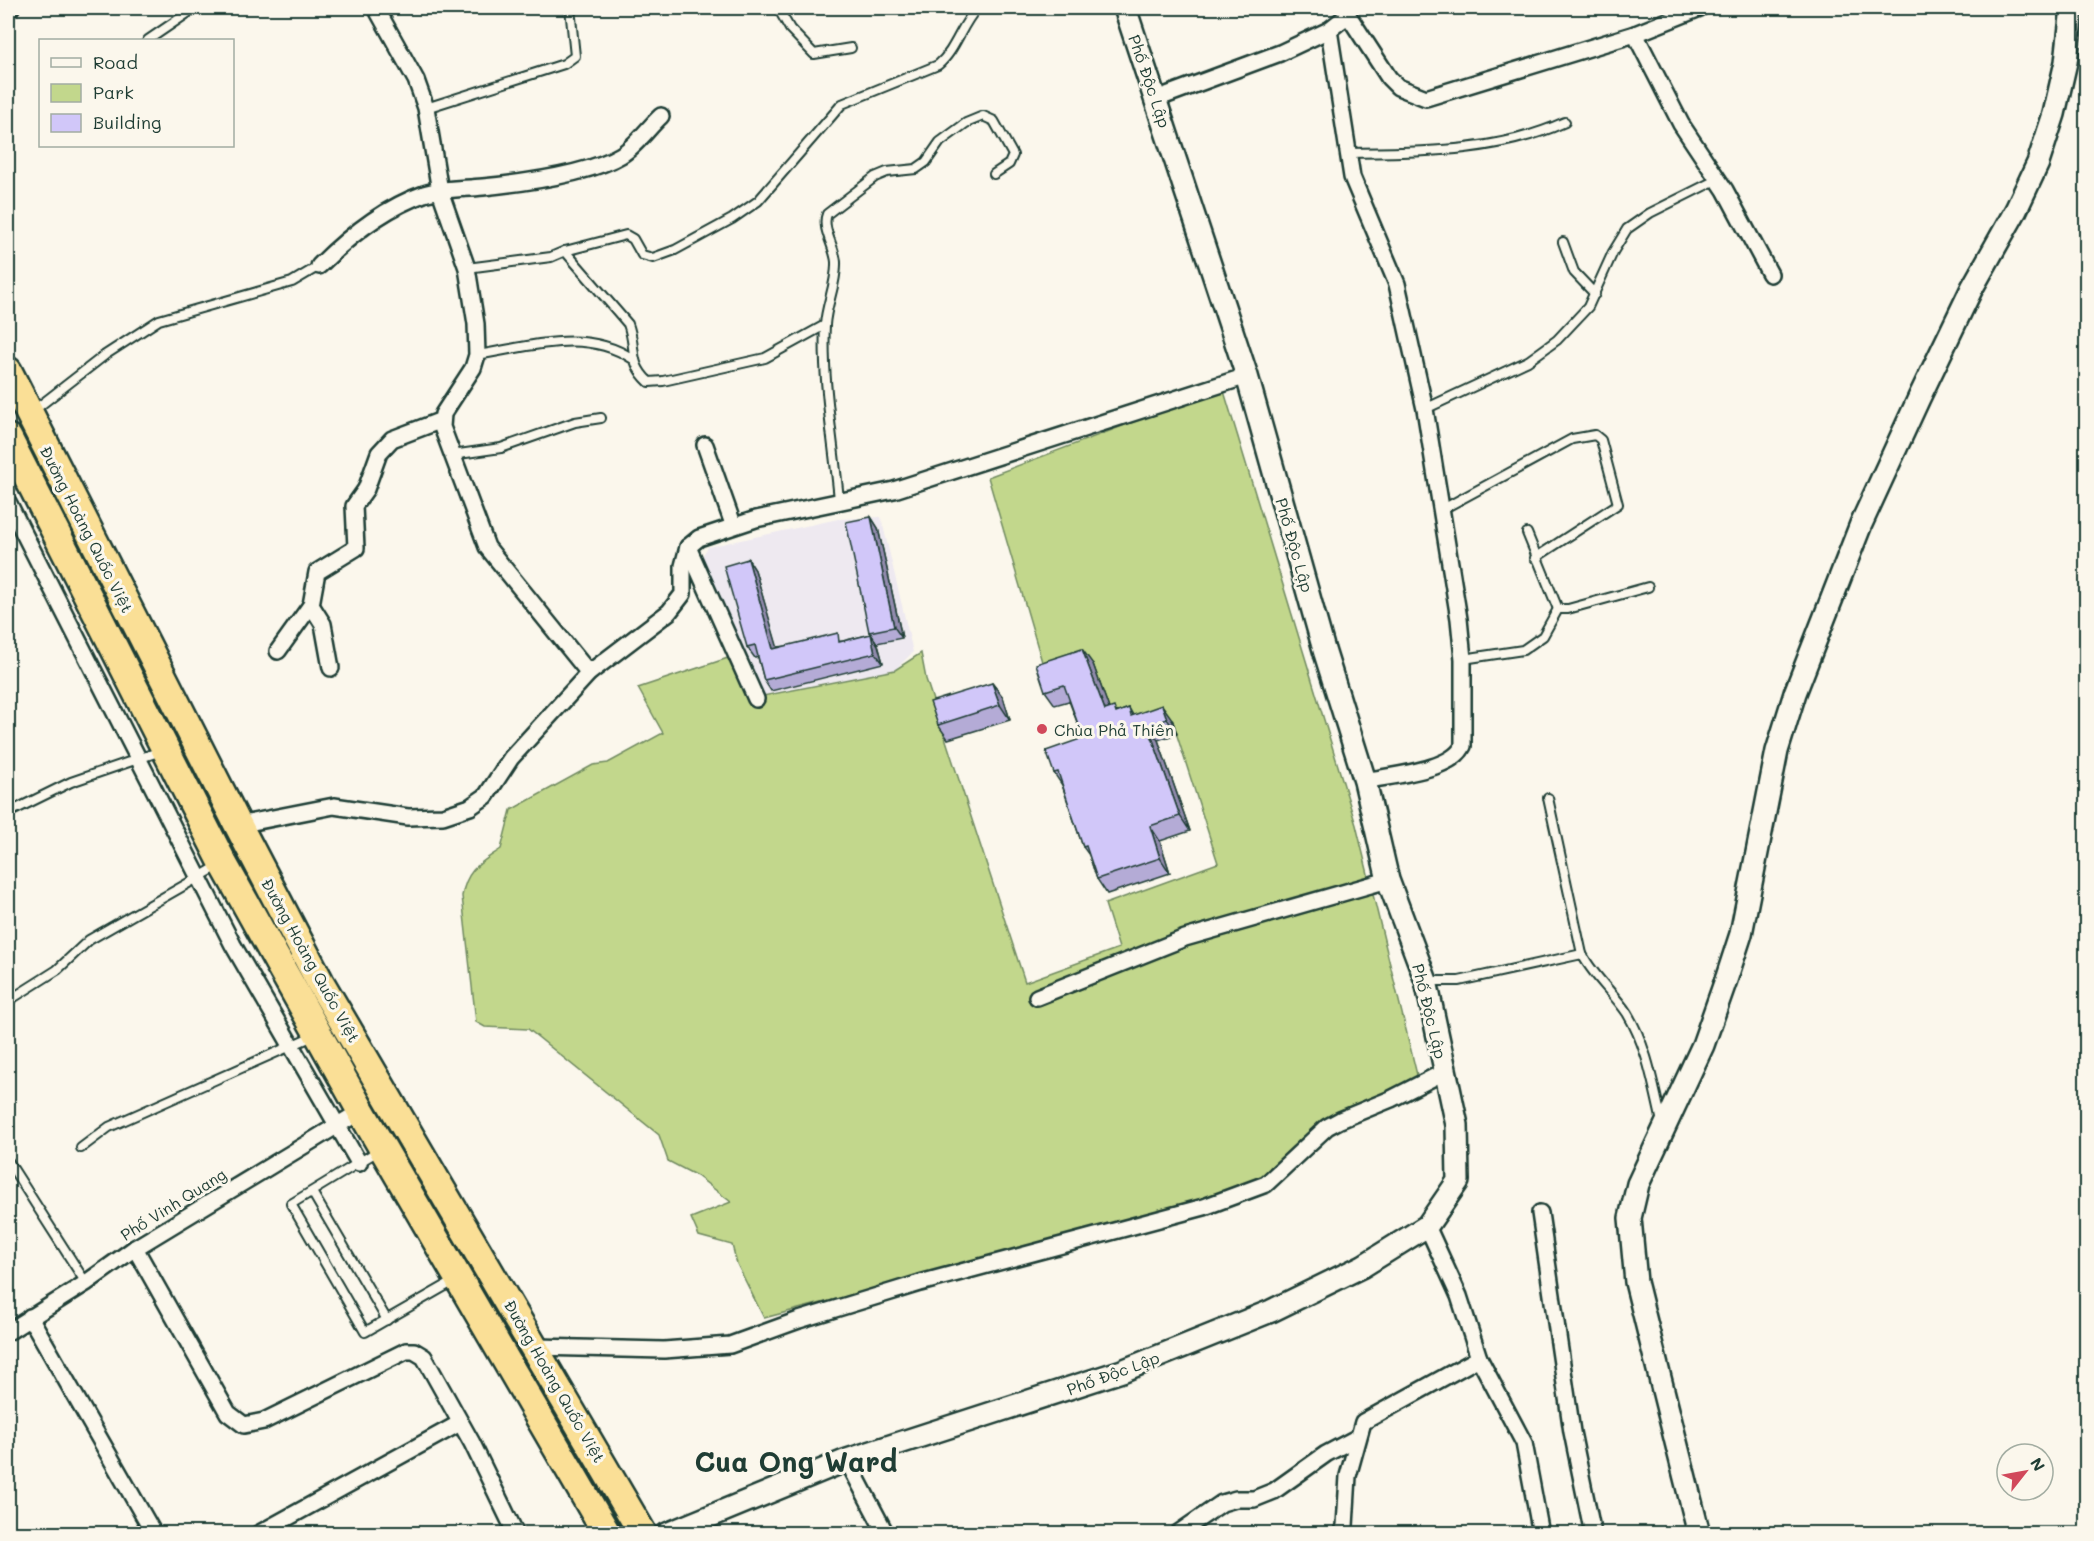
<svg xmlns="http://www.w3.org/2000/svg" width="2094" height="1541" viewBox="0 0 2094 1541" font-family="Mali,sans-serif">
	<rect width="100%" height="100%" fill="#fbf7ec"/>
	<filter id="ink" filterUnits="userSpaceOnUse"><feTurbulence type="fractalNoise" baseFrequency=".0167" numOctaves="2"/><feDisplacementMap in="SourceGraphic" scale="12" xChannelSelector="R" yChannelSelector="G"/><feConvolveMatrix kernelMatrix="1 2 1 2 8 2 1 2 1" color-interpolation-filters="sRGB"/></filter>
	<g filter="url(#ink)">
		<polygon fill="#eee9f0" points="881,517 913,652 895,670 758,697 701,558 708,547 838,519"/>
		<path fill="#c2d78c" stroke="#708a60" stroke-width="1.5" d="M 1223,388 L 1356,825 L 1418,1079 L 1337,1113 L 1265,1175 L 1225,1194 L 1088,1233 L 764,1318 L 737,1264 L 732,1245 L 699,1236 L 691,1218 L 731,1202 L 697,1176 L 668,1161 L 659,1135 L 528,1029 L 485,1027 L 476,1022 L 462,896 C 467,869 479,864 501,849 L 511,810 L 593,765 L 608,763 L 663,733 L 638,688 L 734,656 L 758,697 L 895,670 L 921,653 L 926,679 L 1025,982 L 1119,948 L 1105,904 L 1218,863 L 1172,720 L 1141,730 L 1047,679 L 988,477 Z"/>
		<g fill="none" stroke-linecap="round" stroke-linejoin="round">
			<g stroke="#1f3d34" stroke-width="12">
				<g id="lane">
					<polyline points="778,8 790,29 814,54 851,48"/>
					<polyline points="148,40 195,8"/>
					<polyline points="426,108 564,64 575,56 570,8"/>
					<path d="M 1348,153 C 1422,152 1497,153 1565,122"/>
					<polyline points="1563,242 1574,272 1595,294"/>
					<path d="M 565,251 L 628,324 C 637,348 628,363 649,382 L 663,381 L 765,358 L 825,325"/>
					<path d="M 467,268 L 551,257 L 565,251 L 626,235 L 633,239 L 642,255 L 653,258 L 675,250 L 732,219 L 758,201 L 842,104 L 938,65 C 956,50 961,25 977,8"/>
					<path d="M 477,355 C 530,347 585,327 633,359"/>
					<polyline points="1425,409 1528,361 1557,340 1588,307 1613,252 1627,229 1650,213 1718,179"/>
					<polyline points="33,411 105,355 159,320 292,282 319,266"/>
					<polyline points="452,455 501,448 575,422 601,418"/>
					<path d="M 839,500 C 834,444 822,381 825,325 C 826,305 837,283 836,262 C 835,247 821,228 827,214 L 875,177 L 887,172 L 916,169 L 926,162 L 940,142 L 966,123 L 983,116 L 994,121 L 1013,155 L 1009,164 L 994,174"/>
					<polyline points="1441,510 1572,439 1595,435 1601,440 1618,504 1535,558"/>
					<polyline points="1527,533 1558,609"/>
					<polyline points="1463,659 1523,650 1543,636 1558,609 1568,609 1648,587"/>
					<path d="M 1548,798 L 1582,954 C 1593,976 1613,992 1627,1013 C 1647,1046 1653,1084 1662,1122"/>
					<polyline points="8,813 71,782 161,751"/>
					<polyline points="1427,981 1459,981 1582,954"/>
					<polyline points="8,1001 57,970 89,940 220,865"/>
					<polyline points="81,1148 109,1127 313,1036"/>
					<polyline points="378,1151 291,1204 365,1332 454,1281"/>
					<polyline points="8,1161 86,1283"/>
					<polyline points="312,1192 387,1320"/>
				</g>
			</g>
			<g stroke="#1f3d34" stroke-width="20">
				<g id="street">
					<polyline points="376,8 416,80 426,108 440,191 467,268 476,324 477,355 473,368 443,414 442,427 487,547 589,673"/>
					<polyline points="8,9 11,8"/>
					<path d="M 1329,30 L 1352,177 L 1397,284 L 1425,409 L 1459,619 L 1463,659 L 1463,746 C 1451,771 1392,775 1365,781"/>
					<polyline points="1635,34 1681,124 1725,190 1770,274"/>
					<polyline points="1156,99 1280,53 1329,30 1348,15 1389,78 1398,87 1426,98 1635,34 1700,8"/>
					<path d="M 319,266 C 349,236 384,208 424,194 C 443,188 464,189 483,187 C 522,183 588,175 621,155 C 636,146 648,128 661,116"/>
					<polyline points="705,445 733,524"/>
					<polyline points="8,502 233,945 359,1163"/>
					<polyline points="688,547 756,699"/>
					<polyline points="311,605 323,624 331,668"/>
					<polyline points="278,651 311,605 317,572 356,548 354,506 366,489 379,453 392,439 442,420"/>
					<polyline points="238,825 334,806 408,817 443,816 470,807 486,796 511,758 589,673 669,612 683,594 683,566 688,547 699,538 756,519 894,490 1247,376"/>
					<polyline points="1037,997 1185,938 1388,880"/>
					<polyline points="1540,1213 1572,1432 1593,1534"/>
					<polyline points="1427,1226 1459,1296 1479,1358 1524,1443 1541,1534"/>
					<polyline points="135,1248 228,1413 244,1425 264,1421 406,1351 414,1351 424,1357 472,1443 516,1534"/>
					<polyline points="30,1317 154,1534"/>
					<polyline points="8,1332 86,1283 135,1248 361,1111"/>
					<polyline points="536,1347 664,1350 730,1345 799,1320 920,1283 1204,1207 1266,1184 1327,1127 1340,1120 1391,1099 1444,1072"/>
					<polyline points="847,1460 886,1534"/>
					<polyline points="258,1534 460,1423"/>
					<polyline points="1177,1534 1222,1503 1236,1499 1254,1499 1274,1491 1326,1454 1358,1437"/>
					<polyline points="1342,1534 1345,1526 1348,1476 1363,1422 1479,1358"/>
				</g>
			</g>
			<g stroke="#1f3d34" stroke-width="26">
				<g id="secondary">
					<polyline points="667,1534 847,1460 1122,1371 1271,1311 1363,1266 1427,1226 1458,1181 1457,1125 1426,981 1388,880 1365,781 1324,650 1247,376 1125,8"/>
					<polyline points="1699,1534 1636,1282 1630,1218 1638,1184 1703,1045 1727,977 1741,934 1777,751 1795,693 1861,524 1919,398 1972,288 2016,210 2038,163 2054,114 2066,62 2072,8"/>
				</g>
			</g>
			<g stroke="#1f3d34" stroke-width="32">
				<g id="highway">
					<polyline points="8,371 238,825 320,982 643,1534"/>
					<polyline points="8,438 223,863 361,1111 607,1534"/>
				</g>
			</g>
			<use href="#lane" stroke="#fbf7ec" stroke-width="8"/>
			<use href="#street" stroke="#fbf7ec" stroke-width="15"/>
			<use href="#secondary" stroke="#fbf7ec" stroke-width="21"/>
			<use href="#highway" stroke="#fadf96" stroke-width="27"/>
		</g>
		<g fill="#b4abd6" stroke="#1f3d34" stroke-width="1.5">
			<polygon points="871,517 878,528 902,638 877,643 869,632"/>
			<polygon points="748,559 755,570 777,647 843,641 871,634 878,645 883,663 771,691 764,680 758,657 755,658 747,647"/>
			<polygon points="1093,664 1109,709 1118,712 1129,708 1133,715 1172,719 1177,734 1158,740 1190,831 1160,841 1170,873 1107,894 1097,879 1089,855 1083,847 1062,785 1054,773 1083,738 1069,701 1055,705 1045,691"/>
			<polygon points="992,683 1003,697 1010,720 948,739 938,725"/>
		</g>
		<g fill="#928bae" stroke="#1f3d34" stroke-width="1.5">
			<polygon points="871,517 878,528 902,638 894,627"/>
			<polygon points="748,559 755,570 781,659 773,649"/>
			<polygon points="871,634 878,645 883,663 875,653"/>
			<polygon points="1082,649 1093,664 1115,725 1105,710"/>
			<polygon points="992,683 1003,697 1010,720 1000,705"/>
			<polygon points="1162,705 1172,719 1177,734 1167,719"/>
			<polygon points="1148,726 1158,740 1190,831 1180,816"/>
			<polygon points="1150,826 1160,841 1170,873 1160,858"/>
		</g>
		<g fill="#d1c7f9" stroke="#1f3d34" stroke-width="1.5">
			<polygon points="871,517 894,627 869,632 846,522"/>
			<polygon points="748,559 773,649 838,633 839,642 871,634 875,653 764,680 755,645 747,647 724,566"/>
			<polygon points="1082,649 1105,710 1114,707 1116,713 1129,708 1131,716 1162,705 1167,719 1148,726 1180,816 1150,826 1160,858 1097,879 1086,846 1083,847 1058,772 1054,773 1046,751 1083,738 1064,685 1045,691 1036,664"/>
			<polygon points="992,683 1000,705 938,725 930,702"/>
		</g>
	</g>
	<circle fill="#d1495b" stroke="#fbf7ec" stroke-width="2" cx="1042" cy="729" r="6"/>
	<g text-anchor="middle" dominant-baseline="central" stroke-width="6" stroke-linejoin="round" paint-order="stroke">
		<g font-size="16" fill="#1f3d34" stroke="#fbf7ec">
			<text transform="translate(1150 81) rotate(71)">Phố Độc Lập</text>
			<text transform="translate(87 529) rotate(63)">Đường Hoàng Quốc Việt</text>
			<text transform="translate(1295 545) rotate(74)">Phố Độc Lập</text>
			<text transform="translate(311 960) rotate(61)">Đường Hoàng Quốc Việt</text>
			<text transform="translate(1430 1011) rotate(76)">Phố Độc Lập</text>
			<text transform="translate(173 1204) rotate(-32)">Phố Vinh Quang</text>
			<text transform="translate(1113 1373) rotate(-20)">Phố Độc Lập</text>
			<text transform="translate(555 1381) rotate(60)">Đường Hoàng Quốc Việt</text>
		</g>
		<g font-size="16" fill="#1f3d34" stroke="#fbf7ec" text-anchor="start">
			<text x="1054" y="729">Chùa Phả Thiên</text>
		</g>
		<g font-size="28" font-weight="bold" fill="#1f3d34" stroke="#fbf7ec">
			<text x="796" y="1461">Cua Ong Ward</text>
		</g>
	</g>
	<rect width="2094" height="1541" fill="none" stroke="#fbf7ec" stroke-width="30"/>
	<rect x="15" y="15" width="2064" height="1511" fill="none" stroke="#1f3d34" stroke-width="2" filter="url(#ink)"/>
	<rect x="39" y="39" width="195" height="108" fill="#fbf7ec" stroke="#a3ada2" stroke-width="1.5"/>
	<rect x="51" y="58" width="30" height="9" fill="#fbf7ec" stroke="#a3ada2" stroke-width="1.5"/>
	<text x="93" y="69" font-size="18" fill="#1f3d34">Road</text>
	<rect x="51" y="84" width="30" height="18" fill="#c2d78c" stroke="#a3ada2" stroke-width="1.5"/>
	<text x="93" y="99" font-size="18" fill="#1f3d34">Park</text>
	<rect x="51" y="114" width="30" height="18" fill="#d1c7f9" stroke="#a3ada2" stroke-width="1.5"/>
	<text x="93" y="129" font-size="18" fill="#1f3d34">Building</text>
	<g transform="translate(2025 1472) rotate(59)"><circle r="28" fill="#fbf7ec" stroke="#a3ada2" stroke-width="1.5"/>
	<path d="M0-4.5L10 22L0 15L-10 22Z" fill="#d1495b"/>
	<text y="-9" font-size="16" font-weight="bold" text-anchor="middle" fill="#1f3d34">N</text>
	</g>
</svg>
